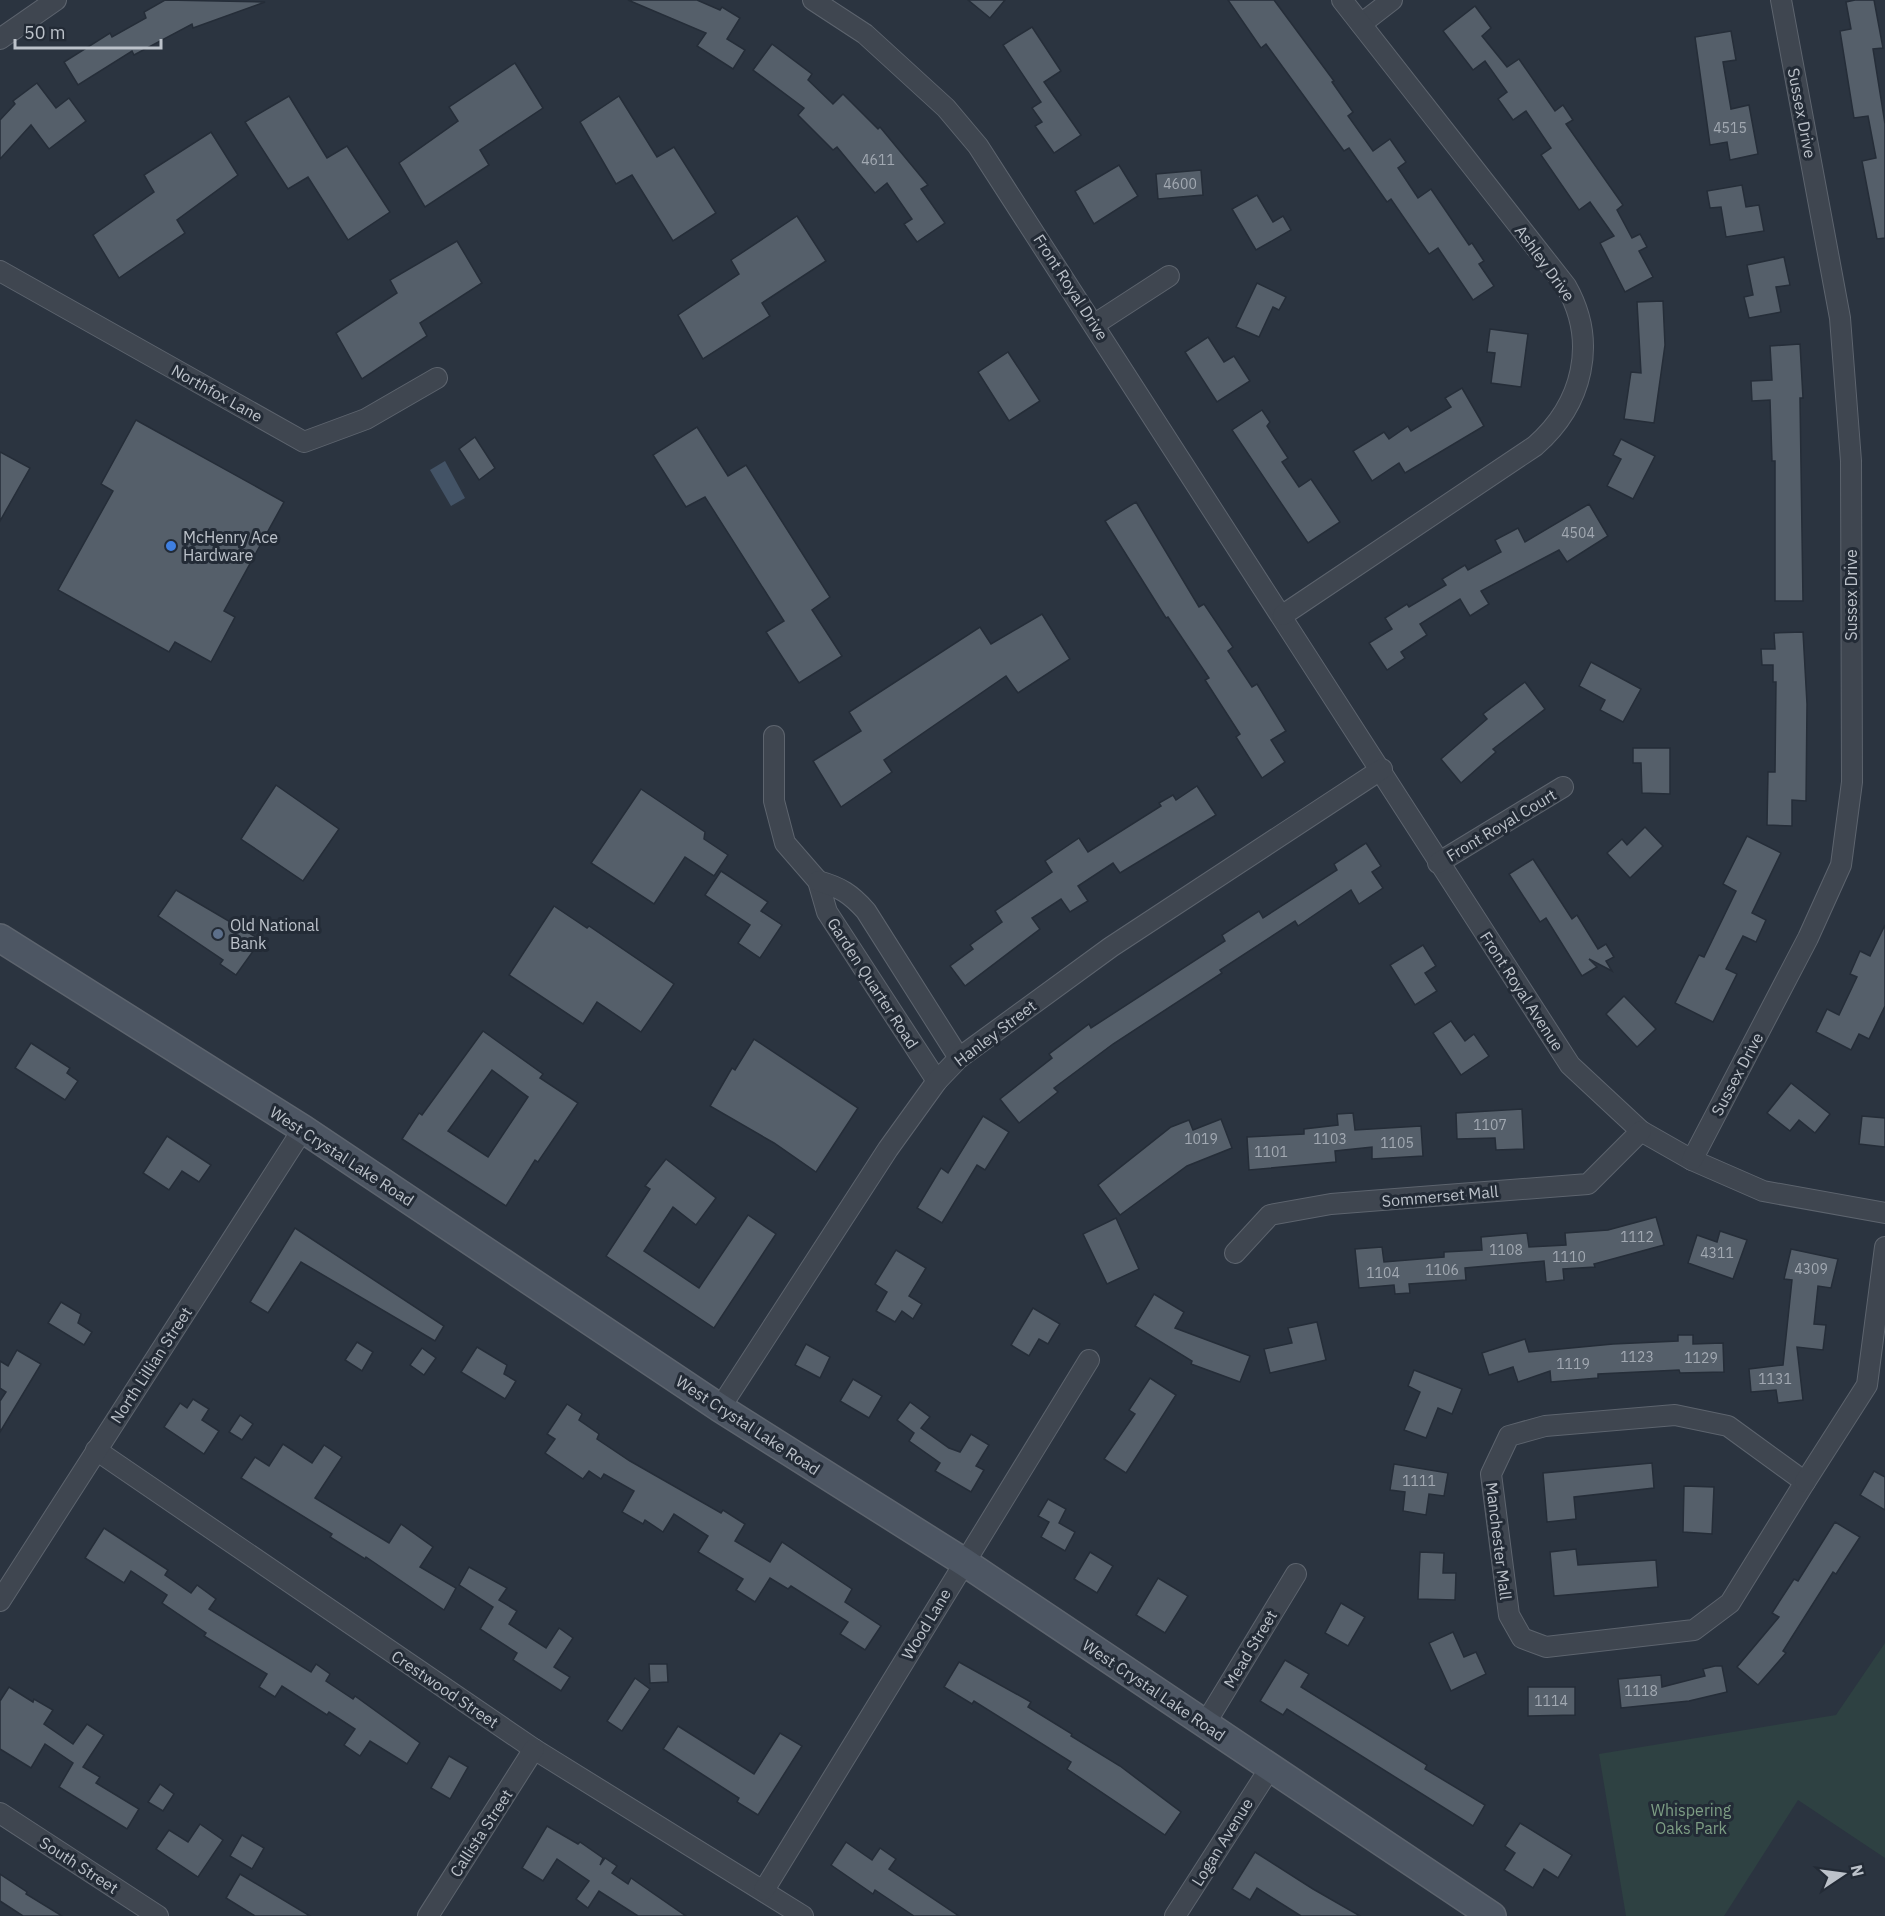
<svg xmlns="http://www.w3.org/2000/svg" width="1885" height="1916" viewBox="0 0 1885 1916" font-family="'IBM Plex Sans',sans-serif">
	<rect width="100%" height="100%" fill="#2b3440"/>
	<polygon fill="#2e4142" points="1885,1643 1885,1858 1798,1800 1724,1916 1626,1916 1599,1754 1836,1715"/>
	<polygon fill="#435366" points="445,461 465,498 451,506 430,470"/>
	<g fill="#555f6a" stroke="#252d38" stroke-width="1.5" fill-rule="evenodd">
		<polygon points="165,0 265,2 193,28 192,24 134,55 132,51 78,85 64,62 110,33 112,37 146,18 144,12"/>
		<polygon points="628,0 697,0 720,10 722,7 740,18 727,39 745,50 733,69 697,46 706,33"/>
		<polygon points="968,0 1005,0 990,18"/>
		<polygon points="1228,0 1274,0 1334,81 1332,82 1353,112 1348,116 1373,151 1390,139 1406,162 1398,168 1418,198 1431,189 1469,245 1472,243 1484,261 1479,264 1494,286 1473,300 1438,248 1429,254 1391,199 1387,202 1349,148 1344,151 1266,44 1261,48"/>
		<polygon points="1855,0 1874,0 1883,48 1873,49 1885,124 1885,238 1877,239 1862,161 1876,158 1868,116 1854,118 1840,31 1851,29 1846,2"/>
		<polygon points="1475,6 1491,28 1482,36 1507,67 1519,59 1555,111 1563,105 1573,120 1566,124 1623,205 1617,210 1632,238 1640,234 1647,247 1639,251 1653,277 1625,292 1600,243 1614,236 1590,202 1579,210 1541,155 1551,148 1526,111 1513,120 1498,99 1507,92 1485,61 1473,70 1443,31"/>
		<polygon points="1032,27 1061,71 1044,82 1081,135 1054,153 1035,126 1042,122 1032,108 1041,102 1003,45"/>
		<polygon points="1731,31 1736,60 1723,62 1731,109 1749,105 1758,154 1730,160 1727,142 1710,145 1695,37"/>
		<polygon points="772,44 812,74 808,80 833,104 843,94 878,129 880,127 928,185 921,189 945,223 917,242 904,224 912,219 887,183 875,193 837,147 833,150 798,115 804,108 753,70"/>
		<polygon points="515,63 543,108 480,150 489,165 425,207 399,163 458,121 449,107"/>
		<polygon points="37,83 56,108 69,98 86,121 49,149 31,125 0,159 0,120 15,104 13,101"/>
		<polygon points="289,96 327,158 347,146 390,212 348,240 308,177 288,189 245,122"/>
		<polygon points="619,96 657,157 674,147 716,213 673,241 632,175 616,184 580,122"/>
		<polygon points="211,132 238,175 177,220 185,233 119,278 93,235 154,192 144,175"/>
		<polygon points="1119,165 1138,196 1094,224 1075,191"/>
		<polygon points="1201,170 1203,195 1158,199 1156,174"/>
		<polygon points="1742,185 1746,207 1759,205 1764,231 1726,237 1721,207 1710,208 1707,191"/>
		<polygon points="1257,195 1273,222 1283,216 1291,230 1256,250 1232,209"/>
		<polygon points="797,216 826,261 762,303 770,316 703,359 678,315 739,274 731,260"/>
		<polygon points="457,241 482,283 420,323 427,336 362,379 336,333 397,293 390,280"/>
		<polygon points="1784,257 1790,285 1776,287 1781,312 1749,318 1744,297 1753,295 1747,265"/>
		<polygon points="1257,283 1286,297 1279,310 1273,307 1259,337 1236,327"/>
		<polygon points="1663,301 1665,345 1654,423 1624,419 1631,372 1641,373 1637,302"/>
		<polygon points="1490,329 1528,334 1521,387 1491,383 1495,353 1487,352"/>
		<polygon points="1208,337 1224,362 1234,356 1250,381 1217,402 1185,352"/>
		<polygon points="1800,344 1803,398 1800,398 1803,601 1775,601 1775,461 1772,461 1770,400 1752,401 1751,381 1772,380 1770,346"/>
		<polygon points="1008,352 1040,401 1009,421 978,372"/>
		<polygon points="1462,388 1484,426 1405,473 1399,463 1372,481 1353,451 1384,432 1389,439 1408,426 1411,431 1451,407 1445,398"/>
		<polygon points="1262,410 1270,422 1267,426 1288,458 1282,462 1299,487 1311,479 1340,522 1308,543 1232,430"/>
		<polygon points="136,420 284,502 224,611 235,617 211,662 175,642 169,652 58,590 113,491 101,484"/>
		<polygon points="697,427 728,476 746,465 830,597 812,610 842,656 799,683 766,632 784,621 705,497 686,507 653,455"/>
		<polygon points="475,437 495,468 479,480 459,449"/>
		<polygon points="1621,439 1655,456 1633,499 1607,486 1621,459 1613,455"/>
		<polygon points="0,452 30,468 0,521"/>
		<polygon points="1136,502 1199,607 1204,604 1233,647 1228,651 1252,687 1257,684 1286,731 1271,740 1285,762 1262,778 1236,737 1240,734 1205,680 1209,678 1168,617 1166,618 1105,521"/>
		<polygon points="1589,504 1608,536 1567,562 1559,550 1481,591 1489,604 1470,616 1460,599 1420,624 1427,635 1401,652 1405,658 1387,670 1369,643 1392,629 1385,618 1407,604 1409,607 1446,585 1442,579 1465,565 1468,570 1501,552 1495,540 1518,528 1525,542"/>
		<polygon points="1042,614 1070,659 1018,693 1006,676 884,760 892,772 841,807 813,761 861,731 849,712 980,627 991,644"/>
		<polygon points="1803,632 1807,704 1806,801 1792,800 1792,826 1767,825 1768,772 1775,772 1776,682 1773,682 1773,665 1762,665 1761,649 1775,649 1774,633"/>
		<polygon points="1591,662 1641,689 1623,722 1600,710 1605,700 1579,686"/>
		<polygon points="1525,682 1545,709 1493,749 1496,752 1461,783 1441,759 1487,719 1483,714"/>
		<polygon points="1633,748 1670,748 1670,794 1642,793 1641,763 1633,763"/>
		<polygon points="276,785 339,829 303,881 241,839"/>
		<polygon points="1197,786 1216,815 1120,873 1113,863 1078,886 1088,901 1070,912 1061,899 1032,918 1040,929 965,986 950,966 973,949 970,945 1002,922 995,911 1052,872 1045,861 1079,838 1088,852 1161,806 1159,803 1173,795 1176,800"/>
		<polygon points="641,789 705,832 704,839 728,855 714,876 685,857 654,904 591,863"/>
		<polygon points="1645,827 1663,846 1630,878 1607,853 1622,839 1627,845"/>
		<polygon points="1747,836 1781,853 1752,913 1766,920 1756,942 1743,936 1726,969 1737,974 1713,1022 1675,1003 1699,955 1704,957 1736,891 1723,884"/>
		<polygon points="1366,843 1381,866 1372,872 1383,888 1359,904 1351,890 1298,926 1295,921 1220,970 1222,973 1113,1044 1054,1088 1058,1092 1019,1123 1000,1099 1052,1058 1049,1054 1089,1024 1091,1028 1225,941 1222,935 1259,911 1263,918 1337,870 1334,864"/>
		<polygon points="1533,859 1572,919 1577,915 1598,949 1606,944 1614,957 1606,961 1612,971 1589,959 1597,967 1582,976 1546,918 1540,922 1509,874"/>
		<polygon points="721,871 768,902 761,911 782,925 760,958 738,943 750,925 705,895"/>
		<polygon points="176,890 261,940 236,975 220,964 223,960 158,916"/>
		<polygon points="554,906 587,928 589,926 674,984 641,1032 597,1002 583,1024 509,975"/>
		<polygon points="1885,925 1885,1006 1869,1039 1859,1034 1851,1050 1816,1032 1827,1009 1839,1015 1857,977 1850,974 1860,951 1870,956"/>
		<polygon points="1423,945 1436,966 1425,973 1437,991 1415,1005 1390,965"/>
		<polygon points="1624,996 1656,1029 1637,1047 1606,1014"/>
		<polygon points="1451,1021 1465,1041 1474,1034 1489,1056 1461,1075 1433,1033"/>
		<path d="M 483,1031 L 543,1074 L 540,1078 L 578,1103 L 538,1162 L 535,1160 L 506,1206 L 402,1139 L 419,1113 L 422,1115 ZM 492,1070 L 528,1097 L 488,1157 L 448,1131 Z"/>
		<polygon points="754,1039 858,1108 816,1172 774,1143 710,1106 732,1068 735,1070"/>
		<polygon points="31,1043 70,1068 67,1073 78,1081 65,1100 15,1068"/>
		<polygon points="1791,1083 1830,1114 1815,1133 1799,1120 1790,1131 1767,1113"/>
		<polygon points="1522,1109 1524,1149 1496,1150 1495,1138 1457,1139 1456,1113"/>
		<polygon points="1353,1113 1355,1130 1421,1126 1423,1156 1372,1159 1372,1147 1335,1151 1336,1162 1249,1170 1247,1137 1304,1134 1304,1129 1338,1125 1337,1114"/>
		<polygon points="983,1116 1009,1132 985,1170 977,1165 942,1223 917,1208 941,1168 948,1173"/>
		<polygon points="1862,1116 1885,1118 1885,1147 1859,1144"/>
		<polygon points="1221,1119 1232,1148 1187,1166 1120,1215 1098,1185 1171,1127 1189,1120 1193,1130"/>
		<polygon points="167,1136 211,1165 199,1182 182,1171 169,1190 143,1173"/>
		<polygon points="666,1159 716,1198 696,1225 673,1207 644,1251 699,1288 748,1215 776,1234 714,1328 606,1256 650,1189 645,1186"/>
		<polygon points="1656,1217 1664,1245 1594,1264 1595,1267 1563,1269 1564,1280 1546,1282 1544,1261 1465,1268 1466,1280 1409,1284 1410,1293 1395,1294 1394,1285 1359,1288 1355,1249 1382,1247 1384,1262 1444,1257 1444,1252 1482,1250 1481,1237 1527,1233 1529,1247 1566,1245 1565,1233 1608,1230"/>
		<polygon points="1116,1218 1139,1269 1107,1284 1083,1234"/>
		<polygon points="295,1228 444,1326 435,1341 301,1262 268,1313 250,1302"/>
		<polygon points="1720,1231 1747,1240 1733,1279 1688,1263 1697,1235 1717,1242"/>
		<polygon points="1791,1249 1838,1259 1831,1288 1818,1286 1814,1324 1826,1325 1823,1350 1797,1347 1803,1400 1778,1403 1776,1390 1751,1392 1749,1369 1783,1365 1792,1280 1784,1279"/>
		<polygon points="896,1250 926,1268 909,1296 922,1304 913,1319 902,1311 895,1322 876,1311 887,1292 875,1284"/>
		<polygon points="1154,1294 1184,1312 1175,1328 1250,1356 1240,1382 1191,1364 1192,1361 1135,1326"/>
		<polygon points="61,1302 81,1314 78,1323 92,1332 84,1345 48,1323"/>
		<polygon points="1033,1308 1060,1324 1048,1344 1039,1339 1029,1356 1011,1345"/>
		<polygon points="1317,1322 1326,1360 1270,1373 1264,1349 1292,1343 1288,1328"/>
		<polygon points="1678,1335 1693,1335 1693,1344 1723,1343 1724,1372 1680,1373 1679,1370 1598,1374 1598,1378 1551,1382 1550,1371 1518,1382 1513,1367 1489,1375 1482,1353 1525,1339 1529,1352 1613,1344 1678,1341"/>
		<polygon points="357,1342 373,1352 362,1371 345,1360"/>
		<polygon points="806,1344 830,1357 820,1378 795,1365"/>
		<polygon points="477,1347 507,1365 504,1374 516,1381 505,1399 461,1372"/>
		<polygon points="422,1348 436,1358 424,1375 410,1365"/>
		<polygon points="17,1350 41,1364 0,1432 0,1401 6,1392 0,1388 0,1361 8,1366"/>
		<polygon points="1414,1370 1462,1389 1452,1414 1438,1408 1426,1438 1404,1430 1420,1392 1408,1386"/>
		<polygon points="1150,1378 1176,1395 1126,1473 1104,1459 1135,1414 1129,1410"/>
		<polygon points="853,1379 882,1396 869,1418 840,1401"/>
		<polygon points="193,1399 209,1409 202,1420 219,1431 204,1454 164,1427 180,1403 187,1408"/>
		<polygon points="910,1402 930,1417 921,1428 949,1448 960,1452 971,1434 989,1445 976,1466 984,1470 971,1492 935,1471 940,1463 909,1441 914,1433 897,1420"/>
		<polygon points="567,1404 582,1414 579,1420 599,1434 597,1439 630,1461 721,1513 723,1510 745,1524 735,1541 770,1562 782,1542 852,1589 845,1602 881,1626 865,1650 840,1634 848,1622 791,1586 788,1589 770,1578 755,1602 736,1590 743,1579 698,1552 708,1536 674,1514 663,1532 645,1520 643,1524 622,1512 634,1491 604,1474 601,1479 589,1471 583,1479 545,1453 555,1439 547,1434"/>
		<polygon points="240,1415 253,1424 242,1440 229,1432"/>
		<polygon points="283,1444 312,1463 324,1445 342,1457 315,1498 389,1543 401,1524 433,1547 420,1567 456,1588 444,1610 366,1557 365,1559 330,1537 332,1534 241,1478 255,1457 269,1466"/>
		<polygon points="1652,1463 1654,1488 1574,1497 1576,1519 1547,1522 1543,1473"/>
		<polygon points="1394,1464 1448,1473 1444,1496 1429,1494 1426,1515 1403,1511 1405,1492 1390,1490"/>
		<polygon points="1874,1471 1885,1477 1885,1510 1860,1495"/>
		<polygon points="1684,1486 1714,1487 1712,1534 1683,1532"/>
		<polygon points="1048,1499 1066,1509 1059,1523 1075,1532 1065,1551 1041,1537 1049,1522 1038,1516"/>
		<polygon points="1835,1522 1860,1537 1836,1574 1833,1572 1783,1651 1786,1653 1758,1685 1737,1667 1779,1617 1772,1613 1794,1579 1798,1581"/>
		<polygon points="104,1528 168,1570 165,1575 191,1593 197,1585 216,1599 209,1609 311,1672 316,1664 330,1674 326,1681 353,1699 355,1696 420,1743 407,1764 370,1741 360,1756 344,1745 355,1729 329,1712 327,1715 282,1686 275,1697 259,1687 267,1674 204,1636 206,1633 162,1603 167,1595 131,1571 124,1583 85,1558"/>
		<polygon points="1576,1549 1578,1565 1656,1560 1658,1587 1554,1596 1550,1552"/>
		<polygon points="1090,1552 1113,1566 1097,1593 1074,1579"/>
		<polygon points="1420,1552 1444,1553 1443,1573 1456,1573 1455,1600 1418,1599"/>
		<polygon points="469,1567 507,1588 499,1600 517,1611 509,1624 546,1648 559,1628 573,1638 554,1667 570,1677 561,1691 513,1660 517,1653 480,1629 493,1607 459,1585"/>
		<polygon points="1158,1578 1188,1596 1165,1633 1136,1615"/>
		<polygon points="1341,1603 1365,1617 1348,1646 1325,1633"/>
		<polygon points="1453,1632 1464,1657 1476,1652 1486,1674 1451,1691 1429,1643"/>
		<polygon points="1285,1660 1309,1674 1301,1687 1427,1765 1425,1769 1485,1805 1473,1826 1287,1709 1283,1715 1260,1701"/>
		<polygon points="959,1662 1031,1702 1028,1707 1072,1734 1071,1736 1120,1766 1181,1812 1165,1835 1067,1769 1071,1762 974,1701 972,1704 944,1687"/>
		<polygon points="649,1664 667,1664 668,1682 650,1683"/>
		<polygon points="1715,1666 1722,1666 1727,1692 1689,1701 1621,1708 1618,1679 1661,1675 1662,1687 1705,1676 1703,1669"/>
		<polygon points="635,1678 650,1689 622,1731 607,1721"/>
		<polygon points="9,1687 33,1702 34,1699 53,1710 44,1724 73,1744 87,1724 104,1735 83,1767 100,1777 96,1783 139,1809 127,1829 59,1787 73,1763 45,1744 31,1768 0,1749 0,1701"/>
		<polygon points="1528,1687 1575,1687 1575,1715 1528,1716"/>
		<polygon points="678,1726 754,1774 780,1733 802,1746 758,1815 737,1802 739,1798 663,1749"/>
		<polygon points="449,1756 468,1767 450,1799 431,1788"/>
		<polygon points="160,1784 174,1794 163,1811 148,1802"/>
		<polygon points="1520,1823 1572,1855 1558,1878 1544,1869 1533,1888 1504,1870 1515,1853 1505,1846"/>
		<polygon points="200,1824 223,1840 198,1877 156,1849 169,1830 188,1842"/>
		<polygon points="547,1826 578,1844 580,1842 603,1858 600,1865 605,1858 617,1866 612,1873 628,1884 631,1878 686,1916 638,1916 599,1891 588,1908 576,1899 589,1881 557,1859 543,1881 522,1868"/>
		<polygon points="242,1835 264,1848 252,1869 230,1856"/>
		<polygon points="846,1842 872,1860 880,1848 896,1859 889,1869 959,1916 914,1916 875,1890 873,1894 831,1865"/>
		<polygon points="1255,1852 1313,1889 1360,1916 1301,1916 1257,1888 1250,1900 1232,1889"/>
		<polygon points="0,1874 27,1892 26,1894 62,1916 23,1916 0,1901"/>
		<polygon points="240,1874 310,1916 255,1916 226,1898"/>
	</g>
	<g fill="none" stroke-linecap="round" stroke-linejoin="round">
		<g stroke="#5d646e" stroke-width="22">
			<g id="street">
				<polyline points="813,0 865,34 946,108 978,146 1570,1065 1641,1131 1692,1160 1763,1191 1885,1213"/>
				<polyline points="1361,24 1392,0"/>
				<polyline points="0,39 56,0"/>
				<polyline points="0,271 304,442 366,419 437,378"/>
				<polyline points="1095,324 1169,276"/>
				<path d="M 1283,615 L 1535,446 C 1583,404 1598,342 1566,286 L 1342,0"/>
				<polyline points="774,736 774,801 785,843 818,881 827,912 937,1081"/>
				<polyline points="1438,863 1563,787"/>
				<path d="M 818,881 C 840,887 851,894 866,911 L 959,1058"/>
				<polyline points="1692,1160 1808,938 1841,865 1852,782 1851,461 1840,318 1781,0"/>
				<polyline points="1235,1253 1270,1215 1331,1204 1588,1184 1641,1131"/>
				<polyline points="720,1408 888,1149 937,1081 959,1058 1111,947 1382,769"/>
				<polygon points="1675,1415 1728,1426 1805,1482 1730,1603 1694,1630 1546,1647 1522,1638 1509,1615 1491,1474 1509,1436 1545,1426"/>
				<polyline points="96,1450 534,1749 803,1916"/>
				<polyline points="1805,1482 1867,1385 1885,1247"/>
				<polyline points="0,1601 303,1129"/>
				<polyline points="1205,1724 1296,1574"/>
				<polyline points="0,1813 158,1916"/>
				<polyline points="764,1890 1089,1360"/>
				<polyline points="428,1916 534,1749"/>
				<polyline points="1175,1916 1270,1768"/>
			</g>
		</g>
		<g stroke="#5d646e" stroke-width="30">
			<polyline id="secondary" points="0,938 303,1129 720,1408 964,1562 1492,1916"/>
		</g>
		<use href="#street" stroke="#3f4650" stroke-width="20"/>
		<use href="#secondary" stroke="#4d5663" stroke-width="27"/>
	</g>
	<circle fill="#3f7fe0" stroke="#232b36" stroke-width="2" cx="171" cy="546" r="6"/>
	<circle fill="#5c6f8a" stroke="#232b36" stroke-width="2" cx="218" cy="934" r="6"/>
	<g text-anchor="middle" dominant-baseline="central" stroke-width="6" stroke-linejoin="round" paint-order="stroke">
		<g font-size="14" fill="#a2a9b2">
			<text x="1730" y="128">4515</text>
			<text x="878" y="160">4611</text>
			<text x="1180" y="184">4600</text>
			<text x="1578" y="533">4504</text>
			<text x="1490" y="1125">1107</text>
			<text x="1201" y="1139">1019</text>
			<text x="1330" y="1139">1103</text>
			<text x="1397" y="1143">1105</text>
			<text x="1271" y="1152">1101</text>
			<text x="1637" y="1237">1112</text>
			<text x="1506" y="1250">1108</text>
			<text x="1717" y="1253">4311</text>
			<text x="1569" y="1257">1110</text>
			<text x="1811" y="1269">4309</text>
			<text x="1442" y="1270">1106</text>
			<text x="1383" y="1273">1104</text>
			<text x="1637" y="1357">1123</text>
			<text x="1701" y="1358">1129</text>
			<text x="1573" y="1364">1119</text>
			<text x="1775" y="1379">1131</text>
			<text x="1419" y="1481">1111</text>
			<text x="1641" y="1691">1118</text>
			<text x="1551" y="1701">1114</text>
		</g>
		<g font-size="16" fill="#bcc2ca" stroke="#232b36">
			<text transform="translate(1802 113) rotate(79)">Sussex Drive</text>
			<text transform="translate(1545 263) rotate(54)">Ashley Drive</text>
			<text transform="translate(1071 287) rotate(57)">Front Royal Drive</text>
			<text transform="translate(217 393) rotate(29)">Northfox Lane</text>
			<text transform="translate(1851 595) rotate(-90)">Sussex Drive</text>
			<text transform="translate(1501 825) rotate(-31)">Front Royal Court</text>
			<text transform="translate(873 983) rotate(57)">Garden Quarter Road</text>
			<text transform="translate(1522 991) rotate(57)">Front Royal Avenue</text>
			<text transform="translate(995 1033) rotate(-37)">Hanley Street</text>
			<text transform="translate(1737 1074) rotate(-62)">Sussex Drive</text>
			<text transform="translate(342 1156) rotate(33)">West Crystal Lake Road</text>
			<text transform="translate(1440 1196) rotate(-5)">Sommerset Mall</text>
			<text transform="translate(151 1365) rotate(-57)">North Lillian Street</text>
			<text transform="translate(748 1425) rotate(33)">West Crystal Lake Road</text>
			<text transform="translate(1499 1541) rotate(83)">Manchester Mall</text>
			<text transform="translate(926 1624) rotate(-59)">Wood Lane</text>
			<text transform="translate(1250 1649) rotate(-59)">Mead Street</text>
			<text transform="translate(445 1689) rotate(34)">Crestwood Street</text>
			<text transform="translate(1154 1690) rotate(34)">West Crystal Lake Road</text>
			<text transform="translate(481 1833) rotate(-57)">Callista Street</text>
			<text transform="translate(1222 1842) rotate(-58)">Logan Avenue</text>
			<text transform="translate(79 1865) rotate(33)">South Street</text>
		</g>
		<g font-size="16" fill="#bcc2ca" stroke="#232b36" text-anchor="start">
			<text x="183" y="537">McHenry Ace<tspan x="183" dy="18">Hardware</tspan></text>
			<text x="230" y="925">Old National<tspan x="230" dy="18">Bank</tspan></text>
		</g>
		<g font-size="16" fill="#7d9d84" stroke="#232b36">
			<text x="1691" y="1810">Whispering<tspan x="1691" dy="18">Oaks Park</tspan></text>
		</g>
	</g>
	<g transform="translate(1843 1874) rotate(77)" stroke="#232b36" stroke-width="4.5" paint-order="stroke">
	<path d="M0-4.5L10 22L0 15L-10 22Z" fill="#bcc2ca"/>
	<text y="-9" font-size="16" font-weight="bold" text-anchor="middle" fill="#bcc2ca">N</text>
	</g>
	<path d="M15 39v9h146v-9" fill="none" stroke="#bcc2ca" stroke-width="3"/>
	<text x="24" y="39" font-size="18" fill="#bcc2ca" stroke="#232b36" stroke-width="4.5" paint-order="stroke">50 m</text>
</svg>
